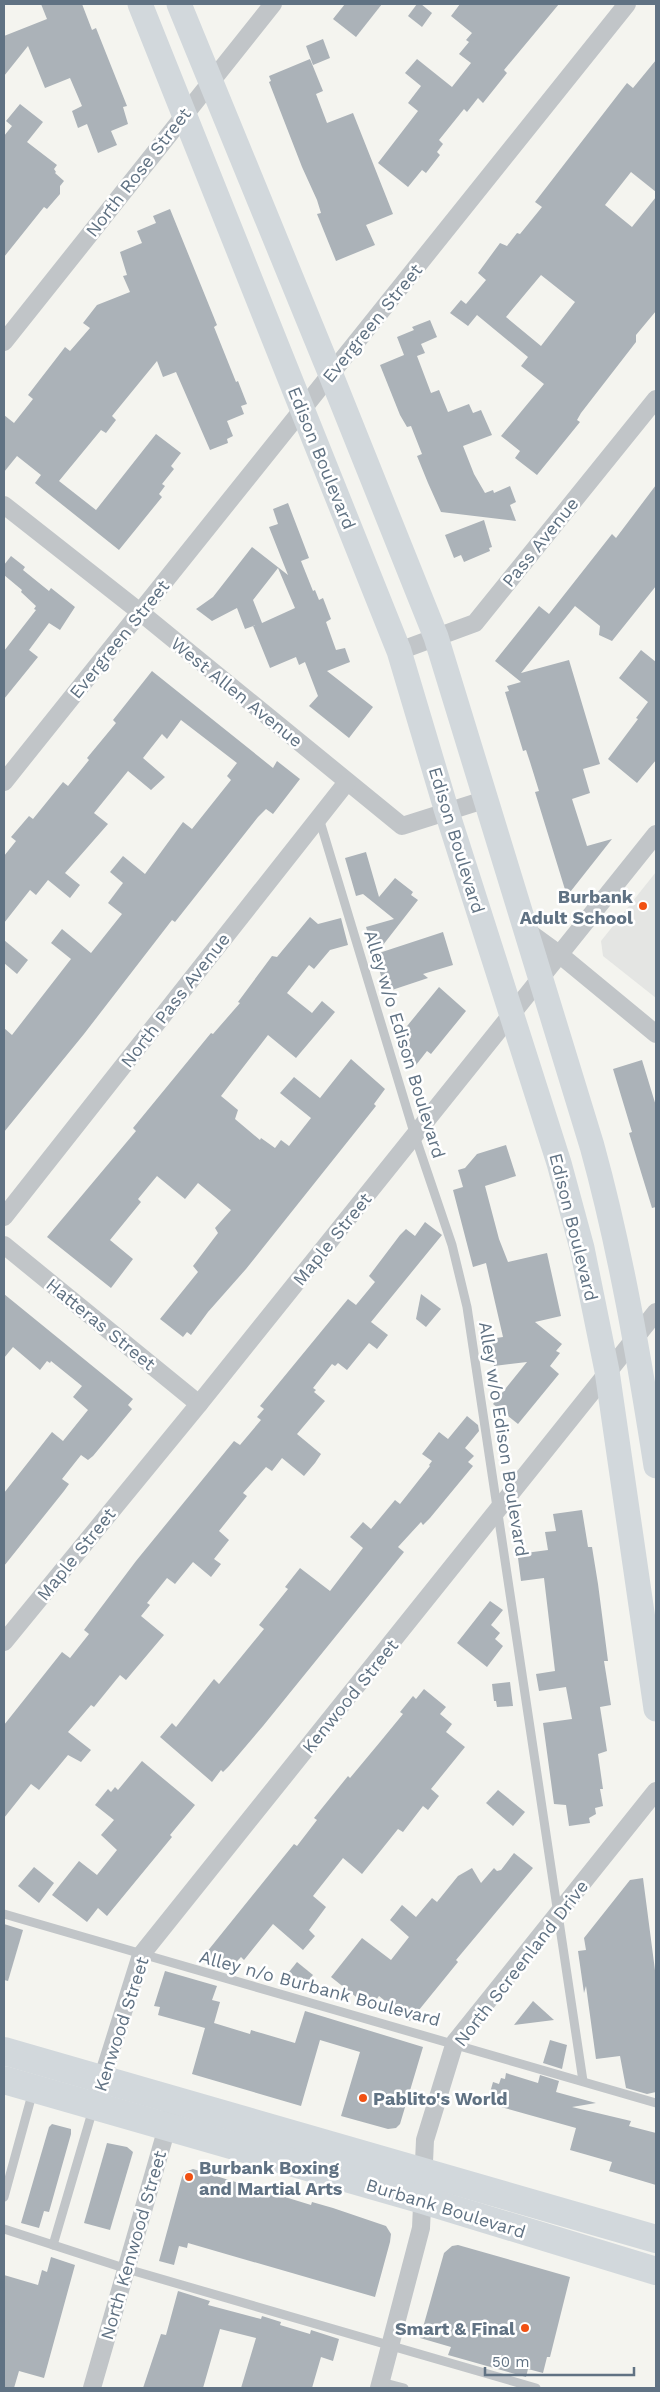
<svg xmlns="http://www.w3.org/2000/svg" width="660" height="2392" viewBox="0 0 660 2392" font-family="'Work Sans',sans-serif">
	<rect width="100%" height="100%" fill="#f4f4ef"/>
	<polygon fill="#e4e5e3" points="656,872 656,998 603,956 601,941"/>
	<g fill="#abb2b8" fill-rule="evenodd">
		<polygon points="41,4 82,4 92,30 96,28 127,106 123,107 128,124 111,131 117,145 98,153 87,124 78,128 72,111 82,106 70,78 45,88 28,46 4,76 4,36 47,19"/>
		<polygon points="345,4 382,4 356,37 333,19"/>
		<polygon points="417,4 421,4 432,13 422,27 408,16"/>
		<polygon points="460,4 559,4 504,70 507,73 483,103 478,98 467,112 464,109 439,140 443,144 437,152 440,155 426,173 422,170 408,187 378,163 418,111 408,103 421,86 405,73 417,59 452,87 471,63 459,54 469,42 466,40 472,33 451,16"/>
		<polygon points="323,39 330,58 313,65 306,46"/>
		<polygon points="310,59 323,91 316,94 327,123 353,113 393,214 366,225 375,245 336,261 317,214 321,213 317,200 302,167 269,82 271,81 269,76"/>
		<path d="M 656,60 L 656,192 L 631,172 L 605,205 L 632,227 L 656,197 L 656,311 L 636,335 L 636,342 L 581,413 L 577,420 L 580,422 L 537,475 L 515,458 L 520,451 L 501,436 L 544,384 L 521,366 L 528,357 L 477,315 L 468,326 L 450,313 L 461,300 L 466,304 L 486,280 L 478,273 L 500,243 L 507,246 L 517,233 L 520,234 L 542,207 L 535,202 L 627,83 L 633,88 ZM 541,275 L 575,302 L 541,346 L 506,317 Z"/>
		<polygon points="20,104 43,122 27,142 57,165 54,169 56,172 55,173 64,181 60,186 60,194 47,209 44,207 4,257 4,136 12,126 6,121"/>
		<polygon points="170,209 217,325 214,327 236,382 238,381 247,404 241,406 244,414 227,421 233,436 227,439 228,443 210,450 176,372 163,377 157,361 112,416 116,420 106,433 101,430 59,481 96,510 156,434 181,453 171,466 174,469 162,484 165,486 159,494 162,497 119,550 35,483 41,475 17,456 4,472 4,415 14,423 33,399 28,395 62,351 65,347 70,351 90,328 83,323 97,305 130,292 123,276 127,275 120,252 142,243 137,231 156,223 153,216"/>
		<polygon points="430,320 437,337 421,344 425,353 417,356 431,393 439,390 448,412 469,404 473,413 481,410 492,435 463,446 474,474 485,493 493,490 494,493 510,486 516,502 510,505 516,521 441,512 428,483 417,456 422,454 411,426 407,427 400,415 380,365 404,355 397,337 414,330 412,327"/>
		<polygon points="656,485 656,586 612,641 599,635 600,626 575,606 521,673 569,660 600,764 583,769 590,793 572,799 587,846 612,839 567,896 535,792 539,791 530,762 526,750 523,751 505,692 509,691 507,686 521,682 495,661 539,606 549,614 612,534 616,538"/>
		<path d="M 288,503 L 309,558 L 301,561 L 313,591 L 315,590 L 319,600 L 323,598 L 331,619 L 326,622 L 336,650 L 345,648 L 350,662 L 327,671 L 373,707 L 349,738 L 309,706 L 318,696 L 305,662 L 299,665 L 296,657 L 270,668 L 253,626 L 262,623 L 245,629 L 237,608 L 212,621 L 196,609 L 213,597 L 252,547 L 288,575 L 269,527 L 278,524 L 273,509 ZM 278,568 L 295,608 L 262,623 L 253,600 Z"/>
		<polygon points="484,520 492,547 489,548 490,551 464,562 461,555 454,558 445,535"/>
		<polygon points="11,556 25,567 23,570 49,591 51,588 75,607 60,630 49,623 29,650 38,657 4,699 4,651 36,610 34,609 36,606 21,592 22,590 4,575 4,565"/>
		<polygon points="641,650 656,662 656,760 637,783 608,759 638,719 636,718 648,702 619,678"/>
		<polygon points="152,671 273,768 277,761 300,779 273,814 266,809 258,817 175,922 172,920 84,1034 4,1132 4,1028 12,1035 71,959 51,943 62,929 91,953 122,914 108,903 123,883 110,872 123,856 145,874 183,822 192,829 231,780 227,776 237,763 181,720 167,739 162,734 143,758 165,777 151,790 128,771 94,813 108,824 65,873 80,885 70,898 48,880 36,895 30,890 4,923 4,856 16,841 11,837 29,816 33,819 63,782 68,786 89,760 87,758 116,723 113,720 125,705"/>
		<polygon points="366,852 379,897 395,878 413,892 411,895 418,900 376,954 443,932 453,965 423,974 428,978 386,992 366,927 394,919 363,894 356,896 345,858"/>
		<polygon points="310,917 318,924 341,918 348,945 330,950 314,969 309,965 287,993 312,1013 322,1001 335,1012 296,1058 268,1035 221,1096 238,1110 235,1119 260,1140 261,1138 275,1148 281,1140 289,1146 311,1118 280,1093 294,1077 320,1098 351,1059 385,1089 374,1104 376,1106 246,1269 208,1312 191,1335 187,1332 183,1337 160,1319 198,1272 193,1266 218,1233 215,1228 231,1210 198,1183 185,1199 157,1176 138,1199 141,1202 110,1240 133,1259 111,1288 47,1237 136,1131 133,1128 211,1033 213,1034 240,1003 238,1002 272,956 277,957"/>
		<polygon points="4,940 28,960 17,974 4,963"/>
		<polygon points="439,987 466,1011 431,1054 427,1051 416,1065 402,1054 407,1048 404,1046 411,1037 403,1031"/>
		<polygon points="642,1060 656,1106 656,1207 652,1208 629,1133 632,1132 613,1069"/>
		<polygon points="506,1145 516,1176 485,1186 499,1239 508,1262 547,1253 561,1316 535,1322 562,1344 556,1351 560,1353 550,1366 559,1374 518,1424 493,1404 527,1362 494,1366 490,1339 503,1337 486,1263 473,1267 453,1190 463,1187 458,1170 465,1168 477,1154"/>
		<polygon points="425,1222 442,1235 371,1322 388,1335 377,1349 369,1343 347,1370 338,1363 335,1366 332,1364 313,1388 316,1390 314,1392 325,1401 297,1434 321,1454 315,1463 304,1476 282,1458 272,1471 266,1467 243,1493 247,1496 219,1531 229,1540 214,1559 221,1564 211,1577 193,1562 175,1584 167,1578 147,1603 150,1605 141,1616 164,1635 126,1680 120,1675 94,1707 91,1705 68,1732 91,1750 81,1762 68,1755 39,1790 31,1784 4,1818 4,1725 62,1652 70,1658 89,1634 84,1630 136,1561 234,1441 240,1445 261,1420 257,1417 264,1409 260,1406 343,1305 348,1299 356,1305 375,1282 369,1276 400,1235 406,1229 415,1236"/>
		<polygon points="4,1294 133,1399 128,1405 132,1409 93,1456 88,1460 81,1455 62,1479 69,1484 64,1491 4,1566 4,1493 52,1432 63,1441 88,1410 73,1397 82,1386 51,1361 50,1363 47,1361 40,1370 13,1347 4,1358"/>
		<polygon points="421,1294 441,1309 426,1327 416,1319"/>
		<polygon points="467,1416 478,1425 479,1431 465,1448 474,1456 468,1462 473,1466 430,1518 423,1525 421,1522 398,1547 404,1552 263,1726 229,1766 223,1772 221,1770 212,1782 160,1737 172,1723 176,1727 214,1679 219,1684 264,1629 259,1625 288,1589 285,1587 300,1568 330,1591 363,1548 350,1537 363,1522 371,1529 395,1500 400,1504 430,1466 429,1465 432,1461 422,1454 439,1432 448,1439"/>
		<polygon points="582,1510 588,1547 592,1547 598,1584 608,1661 604,1661 611,1705 600,1707 607,1751 598,1754 603,1789 600,1789 603,1806 595,1808 596,1814 589,1818 590,1823 569,1826 566,1805 554,1804 543,1723 572,1719 566,1687 539,1691 536,1674 555,1671 544,1578 521,1581 518,1558 518,1554 548,1550 545,1532 556,1531 553,1514"/>
		<polygon points="490,1601 503,1610 491,1625 500,1633 495,1639 503,1646 487,1667 457,1643"/>
		<polygon points="510,1682 513,1706 497,1707 496,1701 494,1701 492,1684"/>
		<polygon points="424,1689 446,1707 440,1714 452,1724 446,1732 465,1747 431,1789 439,1796 428,1810 423,1806 403,1832 398,1829 362,1874 343,1858 313,1896 326,1907 309,1930 315,1936 303,1950 273,1924 244,1960 241,1957 228,1971 206,1953 294,1844 297,1846 317,1820 314,1818 348,1776 350,1778 380,1742 403,1714 400,1712 413,1696 416,1699"/>
		<polygon points="142,1761 195,1805 170,1835 172,1837 107,1916 98,1908 87,1922 52,1895 79,1861 97,1875 117,1850 101,1835 114,1820 95,1805 108,1789 111,1792 115,1787 118,1790"/>
		<polygon points="498,1790 525,1812 513,1826 486,1803"/>
		<polygon points="514,1853 533,1868 456,1960 458,1962 410,2021 379,1996 370,2008 331,1977 362,1938 391,1960 409,1937 390,1920 402,1905 416,1917 432,1898 437,1902 458,1876 472,1868 481,1883 494,1868 497,1871 501,1870"/>
		<polygon points="34,1867 54,1883 39,1903 18,1886"/>
		<polygon points="643,1878 656,1978 656,2092 647,2094 626,2088 620,2056 596,2059 586,1986 584,1993 578,1951 586,1950 584,1938 630,1880"/>
		<polygon points="4,1924 23,1930 8,1981 4,1980"/>
		<polygon points="297,1962 313,1975 300,1990 285,1977"/>
		<polygon points="165,1971 217,1986 212,2000 220,2002 214,2023 250,2034 251,2030 295,2043 305,2011 423,2047 400,2124 396,2128 388,2129 341,2116 360,2052 320,2040 301,2106 192,2074 205,2028 158,2015 160,2007 154,2006"/>
		<polygon points="533,2001 554,2020 514,2025"/>
		<polygon points="550,2040 567,2045 562,2069 543,2063"/>
		<polygon points="506,2073 538,2083 540,2075 559,2081 556,2092 596,2103 572,2107 631,2121 629,2126 656,2133 656,2185 609,2171 612,2162 570,2150 576,2128 487,2103 493,2082 499,2084 501,2078 505,2079"/>
		<polygon points="52,2124 71,2129 71,2134 49,2212 44,2211 39,2228 21,2223 49,2127"/>
		<polygon points="107,2143 127,2147 133,2152 110,2230 84,2223"/>
		<polygon points="193,2169 311,2205 312,2202 333,2208 386,2226 391,2234 390,2242 375,2297 188,2243 187,2248 179,2246 174,2265 159,2261 182,2177 185,2172"/>
		<polygon points="458,2245 570,2277 550,2357 547,2357 543,2373 528,2369 526,2377 448,2355 451,2347 420,2338 444,2253 452,2246"/>
		<polygon points="51,2257 75,2265 44,2378 19,2371 14,2388 4,2388 4,2275 38,2285 42,2270 47,2272"/>
		<polygon points="178,2291 210,2301 208,2305 261,2319 262,2316 281,2322 280,2325 310,2334 311,2330 339,2339 333,2361 321,2357 312,2388 241,2388 256,2338 220,2329 203,2388 143,2388 161,2334 166,2335"/>
	</g>
	<g fill="none" stroke-linecap="round" stroke-linejoin="round">
		<g stroke="#c1c5c8" stroke-width="9">
			<polyline points="319,818 415,1136 452,1245 467,1307 583,2081"/>
			<path d="M 4,1914 C 221,1979 439,2038 656,2103"/>
			<polyline points="4,2197 33,2091"/>
			<polyline points="4,2229 127,2269 536,2388"/>
			<polyline points="53,2245 93,2109"/>
			<polyline points="381,2382 404,2388"/>
		</g>
		<g stroke="#c1c5c8" stroke-width="18">
			<polyline points="4,342 273,4"/>
			<polyline points="4,505 140,612 402,826 484,800"/>
			<polyline points="399,651 475,623 656,399"/>
			<polyline points="4,782 627,4"/>
			<polyline points="526,930 559,954 656,1034"/>
			<polyline points="4,1217 347,782"/>
			<polyline points="4,1245 199,1404"/>
			<polyline points="4,1642 199,1404 656,834"/>
			<polyline points="99,2089 141,1955 656,1312"/>
			<polyline points="92,2388 170,2117"/>
			<polyline points="379,2388 421,2228 425,2140 455,2042 656,1791"/>
		</g>
		<g stroke="#d2d8dc" stroke-width="25">
			<polyline points="140,4 399,651 447,812 559,1163 582,1248 607,1371 656,1709"/>
			<path d="M 179,4 L 331,375 L 436,637 L 592,1146 C 621,1251 639,1358 656,1466"/>
		</g>
		<g stroke="#d2d8dc" stroke-width="28">
			<polyline points="4,2051 656,2239"/>
			<polyline points="4,2080 423,2200 656,2271"/>
		</g>
	</g>
	<g fill="#f15113" stroke="#fff" stroke-width="2">
		<circle cx="643" cy="906" r="5"/>
		<circle cx="363" cy="2098" r="5"/>
		<circle cx="189" cy="2177" r="5"/>
		<circle cx="525" cy="2328" r="5"/>
	</g>
	<g text-anchor="middle" dominant-baseline="central" stroke-width="5" stroke-linejoin="round" paint-order="stroke">
		<g font-size="18" fill="#607283" stroke="#fff">
			<text transform="translate(138 172) rotate(-52)">North Rose Street</text>
			<text transform="translate(372 323) rotate(-51)">Evergreen Street</text>
			<text transform="translate(322 458) rotate(68)">Edison Boulevard</text>
			<text transform="translate(540 542) rotate(-51)">Pass Avenue</text>
			<text transform="translate(119 639) rotate(-51)">Evergreen Street</text>
			<text transform="translate(237 692) rotate(39)">West Allen Avenue</text>
			<text transform="translate(457 840) rotate(73)">Edison Boulevard</text>
			<text transform="translate(175 1000) rotate(-52)">North Pass Avenue</text>
			<text transform="translate(405 1044) rotate(73)">Alley w/o Edison Boulevard</text>
			<text transform="translate(574 1227) rotate(76)">Edison Boulevard</text>
			<text transform="translate(332 1239) rotate(-51)">Maple Street</text>
			<text transform="translate(101 1324) rotate(39)">Hatteras Street</text>
			<text transform="translate(504 1439) rotate(81)">Alley w/o Edison Boulevard</text>
			<text transform="translate(76 1554) rotate(-51)">Maple Street</text>
			<text transform="translate(350 1696) rotate(-51)">Kenwood Street</text>
			<text transform="translate(521 1963) rotate(-52)">North Screenland Drive</text>
			<text transform="translate(320 1988) rotate(15)">Alley n/o Burbank Boulevard</text>
			<text transform="translate(121 2024) rotate(-72)">Kenwood Street</text>
			<text transform="translate(446 2208) rotate(17)">Burbank Boulevard</text>
			<text transform="translate(133 2245) rotate(-74)">North Kenwood Street</text>
		</g>
		<g font-size="18" font-weight="bold" fill="#607283" stroke="#fff" text-anchor="end">
			<text x="633" y="896">Burbank<tspan x="633" dy="21">Adult School</tspan></text>
			<text x="373" y="2098" text-anchor="start">Pablito's World</text>
			<text x="199" y="2167" text-anchor="start">Burbank Boxing<tspan x="199" dy="21">and Martial Arts</tspan></text>
			<text x="515" y="2328">Smart &amp; Final</text>
		</g>
	</g>
	<rect width="660" height="2392" fill="none" stroke="#607283" stroke-width="10"/>
	<path d="M485 2367v8h149v-8" fill="none" stroke="#607283" stroke-width="2.5"/>
	<text x="492" y="2367" font-size="15" fill="#607283" stroke="#ffffff" stroke-width="4" paint-order="stroke">50 m</text>
</svg>
